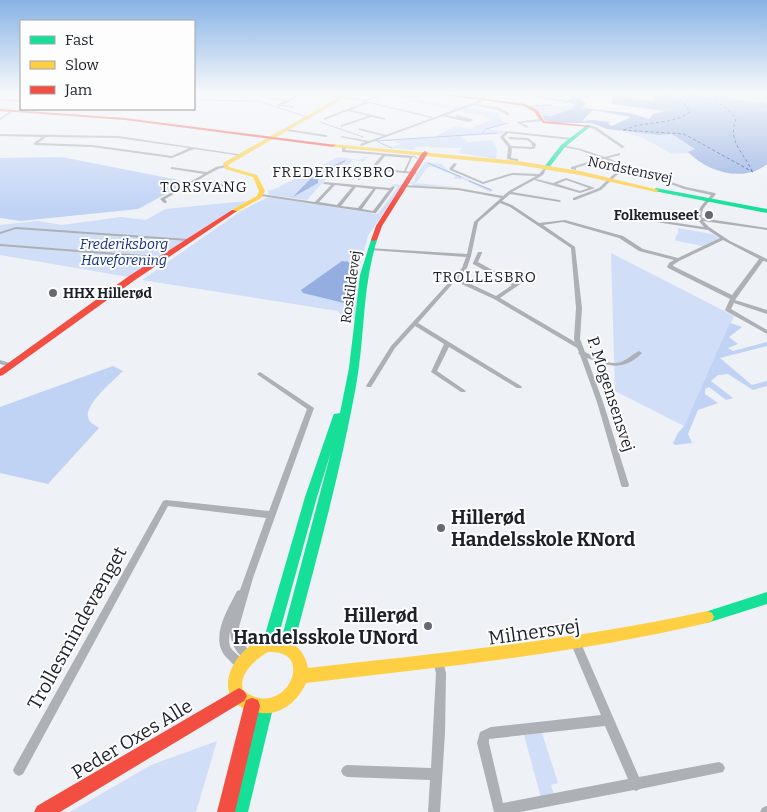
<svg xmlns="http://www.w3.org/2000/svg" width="767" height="812" viewBox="0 0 767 812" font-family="Bitter,serif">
	<rect width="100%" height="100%" fill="#eef1f6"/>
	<g fill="#d1def8">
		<polygon points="718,93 767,95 767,104"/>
		<polygon points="414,99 498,113 504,124 489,129 505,131 502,134 461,136 467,142 492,140 497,149 496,159 459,153 462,148 416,147 414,150 372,146 392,147 401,144 394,141 371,141 435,137 455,126 469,129 491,120 485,116 405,100"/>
		<polygon points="557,105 575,106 576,107 551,116 543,115 536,107"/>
		<polygon points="624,132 672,134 696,149 689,153 672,154 643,138"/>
		<path d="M 338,157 L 359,160 L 365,157 L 371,158 L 364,158 L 365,160 L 362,161 L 365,162 L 352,160 L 349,166 L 340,169 L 352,173 L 355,171 L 352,175 C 334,166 320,186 307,200 L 269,195 L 268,191 L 277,188 Z"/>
		<polygon points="425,162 442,164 447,170 493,190 490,192 463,179 454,179 455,176 434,167 428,167 416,183 456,187 413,186 411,183 413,181 414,184 418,184 414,183 416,175"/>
		<polygon points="390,184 402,185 368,236 360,265 355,319 343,318 338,311 142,280 241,211 268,197 378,214 398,187"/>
		<polygon points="247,201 129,277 0,255 0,225 38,221 62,225 121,217 146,220 165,209"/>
		<polygon points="678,228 712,234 719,238 703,246 677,241 675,240 677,234 680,233 678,233"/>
		<polygon points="611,253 734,316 684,426 615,391"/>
		<polygon points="542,733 558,783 551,785 554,795 541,798 524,735"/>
		<polygon points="217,741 196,812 70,812 151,765"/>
	</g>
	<g fill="#c1d3f5">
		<polygon points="62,157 188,182 138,209 21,221 0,218 0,158"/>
		<polygon points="730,323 742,327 729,337 738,344 728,348 733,351 767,342 767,346 720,358 752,385 767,381 767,386 753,390 728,374 718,375 711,381 733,398 726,400 709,387 705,389 705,394 718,403 698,410 688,434 692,443 675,445 673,443 678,433 684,426"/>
		<path d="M 113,366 L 123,371 C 114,380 85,404 88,417 C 89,423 95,425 99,428 L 48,484 L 0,473 L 0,407 Z"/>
	</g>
	<g fill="#95aee1" fill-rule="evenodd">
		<path d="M 511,93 L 539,97 L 544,93 L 543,97 L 568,101 L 571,97 L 565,93 L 575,96 L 580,93 L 599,93 L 582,100 L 586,104 L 582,108 L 631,113 L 649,119 L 653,114 L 665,111 L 611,104 L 613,97 L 602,93 L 628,93 L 622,96 L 653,101 L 653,96 L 639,96 L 629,93 L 718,93 L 726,94 L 725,96 L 731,98 L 763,103 L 767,104 L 767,164 C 744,183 707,172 688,152 L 695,149 L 672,134 L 659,135 L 607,129 L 591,123 L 554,123 L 544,120 L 543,115 L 551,116 L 575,108 L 573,107 L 575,104 ZM 593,110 L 631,117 L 612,126 L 608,124 L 610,122 L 593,120 L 582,121 Z"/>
		<path d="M 347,159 C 340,168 327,166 319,175 L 318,183 L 293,197 L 314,175 Z"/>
		<polygon points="342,261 350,262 354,267 350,301 344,303 303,293 301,290"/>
	</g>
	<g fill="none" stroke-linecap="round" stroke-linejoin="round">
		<g stroke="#95aee1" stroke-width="1">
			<polyline points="194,100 258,101 307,117"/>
			<polyline points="320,122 363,137"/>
			<polyline points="482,134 497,133"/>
			<polyline points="376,141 481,134 486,129 508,123"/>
			<polyline points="378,142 392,148"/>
			<polyline points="413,156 417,158"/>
			<polyline points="428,163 461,177"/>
			<polyline points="469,181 491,190"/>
		</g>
		<g stroke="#24479b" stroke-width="1" stroke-dasharray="3 2.5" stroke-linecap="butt">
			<path d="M 683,93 C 704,97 725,100 736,120 C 727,141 744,153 752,171"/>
			<polyline points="623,130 684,134 753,172"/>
			<path d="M 624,130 C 645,120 671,126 690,112 L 684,103 L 665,93"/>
		</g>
		<g fill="#adb0b4" fill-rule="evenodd">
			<polygon points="202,93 215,94 216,95 215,96 204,95 194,99 194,97"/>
			<polygon points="250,93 255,93 241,99 239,98"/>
			<polygon points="301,93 305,93 283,105 294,106 293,108 281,106 277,107 277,105 285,101 269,99 270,98 288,100"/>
			<polygon points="309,93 319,93 342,97 341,98"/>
			<path d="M 422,93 L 425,93 L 418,98 L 399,97 C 406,93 414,98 422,93 Z"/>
			<polygon points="488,93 491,93 480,103 476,104 500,108 509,113 509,115 507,115 498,110 473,105 446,115 468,120 456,117 457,115 474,120 468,122 443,116 361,146 360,144 365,142 340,137 342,136 369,141 383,136 359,130 359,128 386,135 478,101"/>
			<polygon points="345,96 363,100 377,96 378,98 366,101 433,117 431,118 368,103 351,110 385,118 385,120 371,117 341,127 341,125 368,116 348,111 324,120 324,118 365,102 345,98"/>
			<polygon points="0,99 21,100 21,102 0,101"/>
			<polygon points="551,104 552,106 529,107 528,106"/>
			<polygon points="12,110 14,111 0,120 0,118"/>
			<polygon points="540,119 541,121 521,123 528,126 527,128 516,122"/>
			<polygon points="589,125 596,127 625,147 622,148 594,129 588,127"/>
			<polygon points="288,129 326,135 328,136 326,137 287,131"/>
			<polygon points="506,131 571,138 573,139 571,140 508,133 504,137 511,146 532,147 532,144 527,140 509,139 508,137 528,138 536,144 535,148 533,149 512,148 511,158 518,159 518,161 517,161 507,159 508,147 500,137"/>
			<path d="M 0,134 L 118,136 L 244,155 L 242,156 L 194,149 L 172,158 L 92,147 L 35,145 L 34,143 L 42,137 L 0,136 ZM 46,137 L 118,138 L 189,148 L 172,156 L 92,145 L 38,143 Z"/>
			<polygon points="562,145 581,149 605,157 620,153 620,155 608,158 633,169 617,175 601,190 575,200 573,200 573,198 599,188 615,173 628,169 605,159 576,168 576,170 571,169 571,167 601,158 579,150 562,147"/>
			<path d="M 344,147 L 346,148 L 345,150 L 413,156 L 406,171 L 417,173 L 415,174 L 373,170 L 371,168 L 382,155 L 342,152 L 342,148 ZM 385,156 L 410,158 L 404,171 L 375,168 Z"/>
			<path d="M 454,163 L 457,164 L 453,169 L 483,182 L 512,173 L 539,174 L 545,167 L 547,167 L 543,175 L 536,179 L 553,183 L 566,178 L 595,188 L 580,193 L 534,180 L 512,192 L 559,200 L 561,201 L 560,202 L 510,194 L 502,201 L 512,205 L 539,223 L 565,220 L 623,236 L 643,249 L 678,258 L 720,238 L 708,230 L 623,217 L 621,216 L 623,215 L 704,227 L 697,219 C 697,208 704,203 711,195 L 684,189 L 662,181 L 662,179 L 686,187 L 715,193 L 716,194 C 710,202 700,207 702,218 L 767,228 L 767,230 L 703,221 L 709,227 L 730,241 L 767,259 L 767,262 L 763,261 L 735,300 L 767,310 L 767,314 L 734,303 L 731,309 L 767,330 L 767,334 L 726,311 L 725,310 L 730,299 L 668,268 L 667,267 L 669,263 L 674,260 L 639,251 L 619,238 L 563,222 L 543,225 L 575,247 L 582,308 L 580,339 L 585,352 C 596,357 609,366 621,362 C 628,359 633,354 639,351 L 642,353 C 624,371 609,367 587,358 L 603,402 L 629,485 L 628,487 L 622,487 L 621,485 L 597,402 L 580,355 L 578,353 L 579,352 L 577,348 L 494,299 L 455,281 L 418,323 L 521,386 L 522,387 L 521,388 L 517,388 L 449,347 L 437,371 L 466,391 L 465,392 L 461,392 L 431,372 L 444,344 L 415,326 L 395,348 L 371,387 L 367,387 L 366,386 L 391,346 L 462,268 L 466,257 L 370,250 L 368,249 L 368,248 L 467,254 L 474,222 L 501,198 L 458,190 L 403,187 L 402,187 L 402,185 L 458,188 L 503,196 L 509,191 L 536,176 L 512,175 L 483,184 L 450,170 L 449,169 ZM 566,180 L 589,188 L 580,191 L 557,184 ZM 500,203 L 510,207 L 571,248 L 576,308 L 574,339 L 575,342 L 500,298 L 529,278 L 526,276 L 516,283 L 478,262 L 482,253 L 482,252 L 478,252 L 473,263 L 473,264 L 512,285 L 496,296 L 458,278 L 467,268 L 471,256 L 478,222 ZM 723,240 L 759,259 L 732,295 L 673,266 L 673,265 L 679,261 Z"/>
			<polygon points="225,165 226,165 226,167 218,169 198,180 241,188 242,188 242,190 195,182 165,199 167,202 166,203 164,203 160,199 204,174 172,169 171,169 171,167 207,172 216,167"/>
			<polygon points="345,165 368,167 371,169 359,180 358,180 358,178 367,169 346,167 345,167"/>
			<path d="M 325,182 L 390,188 L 393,186 L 395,187 L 376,213 L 374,213 L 261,196 L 259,195 L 261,194 L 315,202 L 331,185 L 324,184 L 323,183 ZM 335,185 L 352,187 L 337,205 L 319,202 ZM 356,187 L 373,189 L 358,208 L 341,206 ZM 376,189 L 389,190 L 373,211 L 362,209 Z"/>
			<polygon points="16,227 188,239 190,240 188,241 16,229 0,234 0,232"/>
			<polygon points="0,244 156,256 158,257 156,258 0,246"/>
			<polygon points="0,360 13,364 14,365 11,367 0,364"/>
			<path d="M 260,372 L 314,408 L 253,578 L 239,627 L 241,640 L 252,655 L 251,658 L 247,660 C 236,655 231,643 230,632 C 226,654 237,649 245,664 L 244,667 L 240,669 C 235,667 232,663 228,659 C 208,640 227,611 237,591 L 240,590 L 266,518 L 168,506 L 23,774 L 19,776 L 15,774 L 13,770 L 15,766 L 163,501 L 166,500 L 269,511 L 307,409 L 258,375 L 257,374 Z"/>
			<path d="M 576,639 L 580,641 L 639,777 L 719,762 L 723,764 L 725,768 L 723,772 L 640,789 L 636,791 L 634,790 L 520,812 L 494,812 L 477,743 L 480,732 L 491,727 L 601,715 L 571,644 L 572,641 ZM 605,726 L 628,779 L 503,803 L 489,743 L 489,739 Z"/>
			<polygon points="438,656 442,658 446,673 445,733 440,812 428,812 430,780 347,777 343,775 341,771 343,767 347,765 431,768 436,673 433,661 434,658"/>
			<polygon points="766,806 767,806 767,812 760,812 762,808"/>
		</g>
		<g fill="#16e098" fill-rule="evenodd">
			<polygon points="587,125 591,126 565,147 548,169 544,169 544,167 561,145"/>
			<polygon points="656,188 767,209 767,213 654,191 653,190"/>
			<path d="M 374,238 L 377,240 C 362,288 365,337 356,386 C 340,474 316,561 293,648 L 291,653 L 286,655 L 281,653 L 279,648 L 331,452 L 317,497 L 276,645 L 274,650 L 269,652 L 264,650 L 262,645 L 305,497 L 333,416 L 334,414 L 340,413 L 349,368 L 360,275 L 371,240 Z"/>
			<polygon points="767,592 767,604 707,623 702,621 700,617 702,613"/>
			<polygon points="265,700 271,702 273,708 248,812 230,812 257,708 259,702"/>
		</g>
		<g fill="#ffcf43" fill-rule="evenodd">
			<polygon points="347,93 353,93 228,165 229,167 257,175 265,191 261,198 236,212 232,212 232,210 257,196 259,191 253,177 225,169 223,163"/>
			<polygon points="331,144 518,161 580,171 659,190 656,192 580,175 518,165 333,147"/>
			<path d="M 707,611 L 712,613 L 714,617 L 712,621 L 707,623 C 575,654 440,667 306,683 C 296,705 276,719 251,711 C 246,710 242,708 238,705 C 212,684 242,642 266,639 C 287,635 305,648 308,668 C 442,653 575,640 707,611 ZM 268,652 C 272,652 277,652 280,653 C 312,661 281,720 243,690 C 238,674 256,659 268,652 Z"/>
		</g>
		<g fill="#f24e42" fill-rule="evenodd">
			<polygon points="427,93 442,93 525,104 538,110 544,121 591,126 589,127 543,123 534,112 524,106"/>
			<polygon points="0,109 125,118 336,145 333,147 125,120 0,111"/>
			<polygon points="425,151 428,153 382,226 377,240 372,241 371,240 376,226 422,153"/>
			<polygon points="232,210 237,211 135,280 3,375 0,376 0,369 129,276"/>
			<polygon points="239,688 244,691 247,696 244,701 60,812 34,812 37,806"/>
			<polygon points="252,698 258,700 260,706 235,812 217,812 244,706 246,700"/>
		</g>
	</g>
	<linearGradient id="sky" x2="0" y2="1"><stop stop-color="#87b2e5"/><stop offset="0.45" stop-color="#f7f9fb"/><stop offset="1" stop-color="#f7f9fb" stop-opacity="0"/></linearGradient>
	<rect width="767" height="207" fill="url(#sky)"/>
	<g fill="#666971" stroke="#fdfdfd" stroke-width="2">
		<circle cx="709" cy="215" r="5"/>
		<circle cx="53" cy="293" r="5"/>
		<circle cx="441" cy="528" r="5"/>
		<circle cx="428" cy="626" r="5"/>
	</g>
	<g text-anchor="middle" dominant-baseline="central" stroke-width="4" stroke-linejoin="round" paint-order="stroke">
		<g font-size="14" fill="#1c2029" stroke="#fdfdfd">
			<text transform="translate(630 170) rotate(12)">Nordstensvej</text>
			<text transform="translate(351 287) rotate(-82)">Roskildevej</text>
		</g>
		<g font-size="14" font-weight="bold" fill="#1c2029" stroke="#fdfdfd" text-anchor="end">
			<text x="699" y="215">Folkemuseet</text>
			<text x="63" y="293" text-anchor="start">HHX Hillerød</text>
		</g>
		<g font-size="14" font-style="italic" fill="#102f81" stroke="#fdfdfd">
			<text x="124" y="244">Frederiksborg<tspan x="124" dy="16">Haveforening</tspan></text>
		</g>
		<g font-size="15" letter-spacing="1" fill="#1c2029" stroke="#fdfdfd">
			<text x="334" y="172">FREDERIKSBRO</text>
			<text x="204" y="187">TORSVANG</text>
			<text x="485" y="277">TROLLESBRO</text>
		</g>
		<g font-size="16" fill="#1c2029" stroke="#fdfdfd">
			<text transform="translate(611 394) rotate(72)">P. Mogensensvej</text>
		</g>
		<g font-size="19" font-weight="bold" fill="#1c2029" stroke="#fdfdfd" text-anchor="start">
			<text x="451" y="517">Hillerød<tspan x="451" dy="22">Handelsskole KNord</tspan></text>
			<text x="418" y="615" text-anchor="end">Hillerød<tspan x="418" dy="22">Handelsskole UNord</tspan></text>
		</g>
		<g font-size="19" fill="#1c2029" stroke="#fdfdfd">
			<text transform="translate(77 628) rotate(-61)">Trollesmindevænget</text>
			<text transform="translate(534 632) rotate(-8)">Milnersvej</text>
			<text transform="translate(132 739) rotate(-31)">Peder Oxes Alle</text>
		</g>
	</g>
	<rect x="20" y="20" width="175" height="90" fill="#fdfdfd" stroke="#a3a5a8"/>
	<rect x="30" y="36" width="25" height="8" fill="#16e098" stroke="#a3a5a8"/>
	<text x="65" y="45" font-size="15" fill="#1c2029">Fast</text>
	<rect x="30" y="61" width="25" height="8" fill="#ffcf43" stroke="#a3a5a8"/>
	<text x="65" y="70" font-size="15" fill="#1c2029">Slow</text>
	<rect x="30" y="86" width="25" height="8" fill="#f24e42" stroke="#a3a5a8"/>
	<text x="65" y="95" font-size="15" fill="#1c2029">Jam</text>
</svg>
